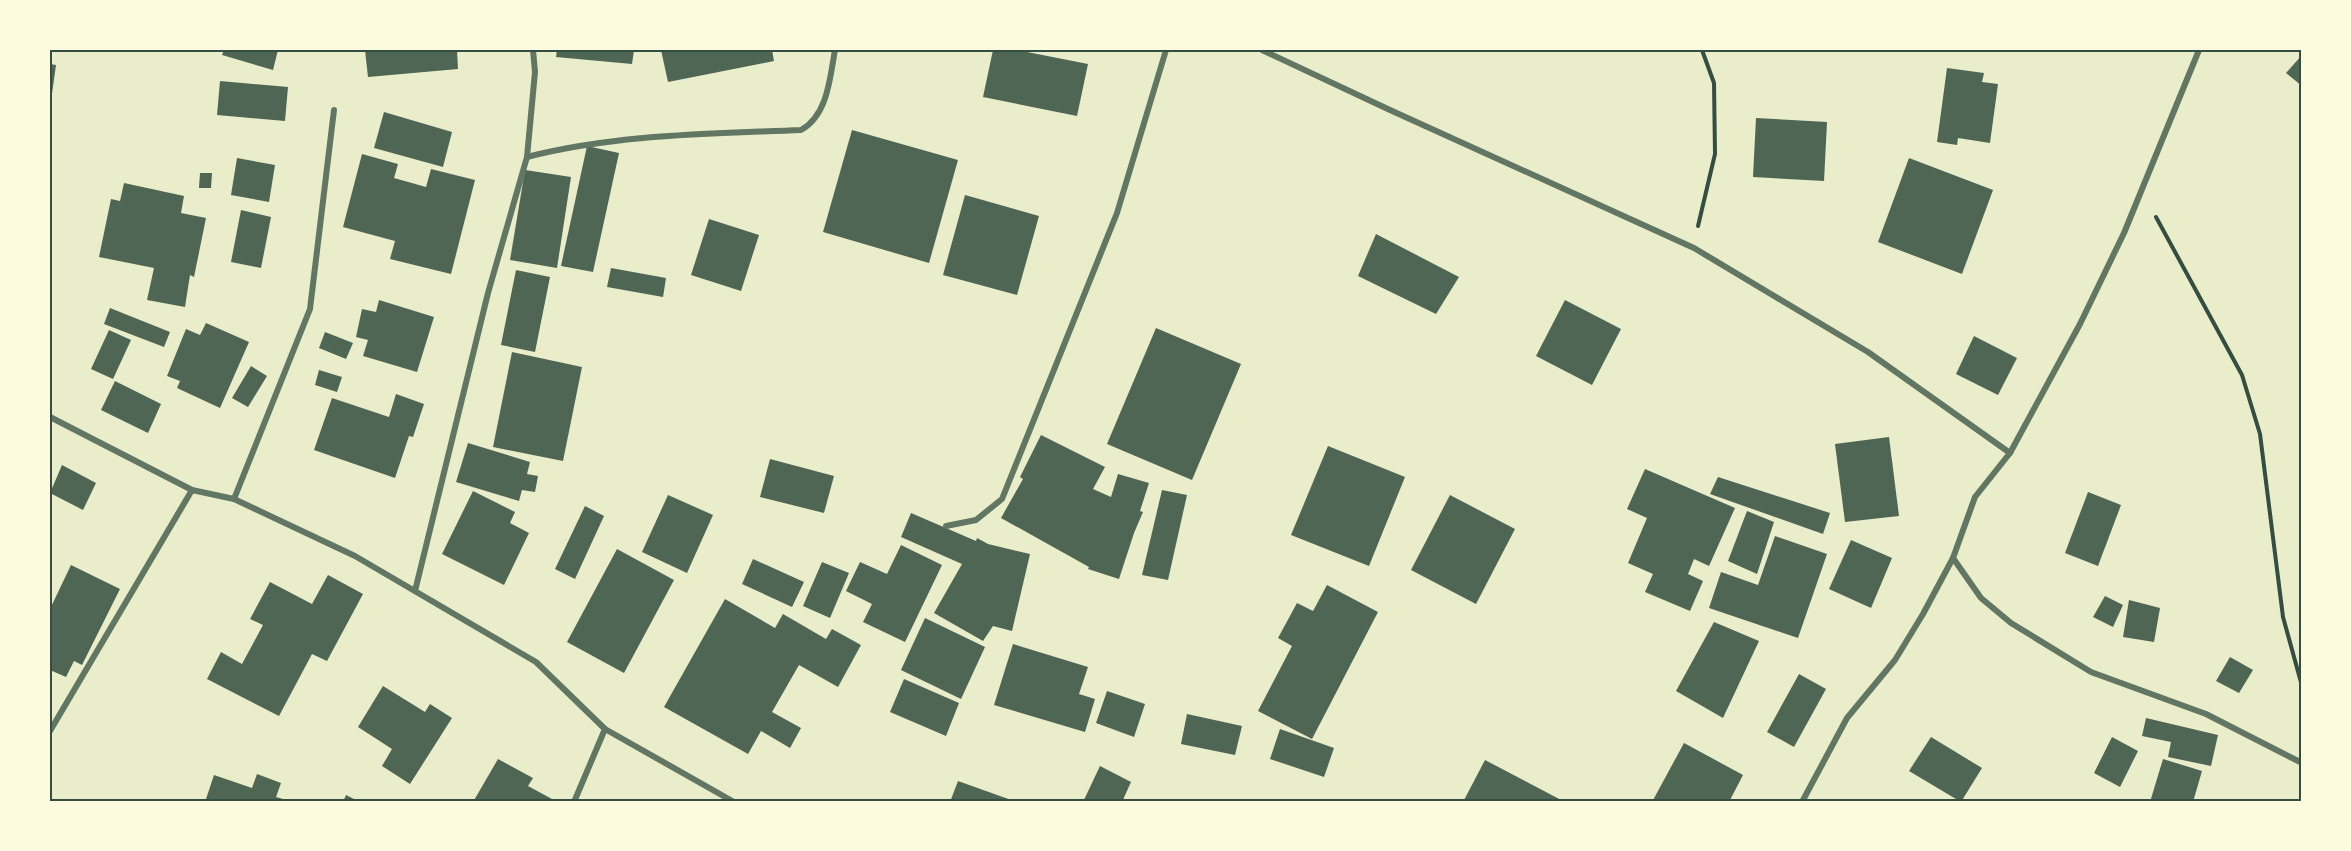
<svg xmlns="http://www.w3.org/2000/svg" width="2351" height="851" viewBox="0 0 2351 851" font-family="'Source Serif 4',serif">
	<rect width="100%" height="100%" fill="#e9edc9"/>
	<g fill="#4f6655">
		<polygon points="224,50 278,50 273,70 222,55"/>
		<polygon points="365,50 457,50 458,69 368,77"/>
		<polygon points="557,50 634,50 632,64 556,57"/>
		<polygon points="661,50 772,50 774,61 668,82"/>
		<polygon points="993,50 1017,50 1088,64 1077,116 983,97"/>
		<polygon points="2302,55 2302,86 2286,73"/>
		<polygon points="50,64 56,65 51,101 50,101"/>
		<polygon points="1947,68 1984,73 1982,82 1998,84 1990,143 1958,138 1957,145 1937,142"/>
		<polygon points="220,81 288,87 285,121 217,115"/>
		<polygon points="384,112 452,132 443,167 374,148"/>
		<polygon points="1756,118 1827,122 1824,181 1753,177"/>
		<polygon points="852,130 958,160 929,263 823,232"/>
		<polygon points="587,146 619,153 593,272 561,266"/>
		<polygon points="362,154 398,164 394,178 426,187 431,169 475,180 451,274 390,259 395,241 343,227"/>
		<polygon points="237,158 275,165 269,202 231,195"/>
		<polygon points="1909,158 1993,190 1962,274 1878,242"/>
		<polygon points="525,170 571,177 557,268 510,260"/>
		<polygon points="200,173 212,173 211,188 199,188"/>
		<polygon points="124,183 184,196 181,213 206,218 194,277 190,275 185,307 147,300 154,268 99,257 111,199 120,201"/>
		<polygon points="965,195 1039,216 1017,295 943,275"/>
		<polygon points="241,210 271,217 261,268 231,262"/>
		<polygon points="709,219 759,235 741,291 691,275"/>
		<polygon points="1376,234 1459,277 1436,314 1358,276"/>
		<polygon points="611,268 666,278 663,297 607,287"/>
		<polygon points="516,270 550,277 535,352 501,345"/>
		<polygon points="379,300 434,317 417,372 363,356 368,340 356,337 362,309 376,312"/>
		<polygon points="1565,300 1621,329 1592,385 1536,356"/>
		<polygon points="110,308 170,332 164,347 104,324"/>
		<polygon points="206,323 249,342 220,408 177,388 180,381 167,376 186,329 200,335"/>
		<polygon points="1156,328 1241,364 1192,480 1107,444"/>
		<polygon points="109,330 131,340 113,379 91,369"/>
		<polygon points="325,332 353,343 346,359 319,348"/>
		<polygon points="1974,336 2017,358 1998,395 1956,374"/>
		<polygon points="512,352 582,367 563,461 493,447"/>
		<polygon points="251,366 267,376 248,407 232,398"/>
		<polygon points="319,370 342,377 337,392 315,385"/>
		<polygon points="115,381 161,404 148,433 101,410"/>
		<polygon points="396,394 424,404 413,437 409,436 395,478 314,450 332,398 389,417"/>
		<polygon points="1041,435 1105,467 1093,489 1111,497 1118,474 1149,483 1140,511 1143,512 1134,533 1119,579 1088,569 1089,567 1001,518 1023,479 1020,477"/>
		<polygon points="1889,437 1899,516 1845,522 1835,444"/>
		<polygon points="468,443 530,462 527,474 538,476 535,492 522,490 519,501 456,482"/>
		<polygon points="1328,446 1405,477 1369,566 1291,535"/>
		<polygon points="770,459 834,476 824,513 760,497"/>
		<polygon points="62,465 96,483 83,510 50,493"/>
		<polygon points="1645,469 1735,508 1709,566 1694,559 1688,574 1703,581 1690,611 1645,592 1653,574 1628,563 1647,518 1627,509"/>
		<polygon points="1718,477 1830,513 1823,534 1710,494"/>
		<polygon points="1162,490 1187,495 1168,580 1142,575"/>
		<polygon points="473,491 515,512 510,523 529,533 504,585 442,554"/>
		<polygon points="2088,492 2121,505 2098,566 2065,553"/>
		<polygon points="668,495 713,515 687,573 642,552"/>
		<polygon points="1450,495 1515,529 1476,604 1411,570"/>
		<polygon points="585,506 604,516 575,579 555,569"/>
		<polygon points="1747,511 1774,522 1757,574 1728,561"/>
		<polygon points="911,513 976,541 977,538 988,544 1030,554 1012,631 993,626 983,641 934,613 962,564 901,537"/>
		<polygon points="1775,536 1827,554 1798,638 1709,608 1721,572 1758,585"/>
		<polygon points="1851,540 1892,558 1871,608 1829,589"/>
		<polygon points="901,545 942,565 905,642 863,622 872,604 846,591 860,562 887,574"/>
		<polygon points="617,549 674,580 624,673 567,642"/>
		<polygon points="753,559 804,582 792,607 742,584"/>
		<polygon points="822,562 849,573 830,618 803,606"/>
		<polygon points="71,565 120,589 82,665 74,661 66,677 50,670 50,609"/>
		<polygon points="328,575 363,594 327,661 312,654 279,716 207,679 221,652 242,664 263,625 250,619 270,582 312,604"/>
		<polygon points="1327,585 1378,612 1312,739 1258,711 1292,646 1278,638 1297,603 1313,611"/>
		<polygon points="2105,596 2123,605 2113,627 2093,617"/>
		<polygon points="725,599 775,628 783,614 826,639 832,629 861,645 838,687 799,665 772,712 801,728 790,748 761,731 748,754 664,707"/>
		<polygon points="2129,600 2160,608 2154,642 2123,637"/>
		<polygon points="925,618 985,647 961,699 901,670"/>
		<polygon points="1714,622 1759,641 1723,718 1676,691"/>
		<polygon points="1013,644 1088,667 1079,694 1095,699 1085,732 994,705"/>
		<polygon points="2230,657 2253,670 2239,693 2216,681"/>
		<polygon points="1799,674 1826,689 1794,747 1767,732"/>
		<polygon points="904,679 959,703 946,736 890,712"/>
		<polygon points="383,686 425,712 430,704 452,718 410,784 382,766 392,749 358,727"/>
		<polygon points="1107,691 1145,704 1134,737 1096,723"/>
		<polygon points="1187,714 1242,726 1235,755 1181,744"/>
		<polygon points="2146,718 2218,735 2211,766 2168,757 2171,742 2142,736"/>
		<polygon points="1280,729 1334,748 1324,777 1270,759"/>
		<polygon points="1931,737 1982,768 1961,802 1909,771"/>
		<polygon points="2112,737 2138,751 2120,787 2094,773"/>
		<polygon points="1684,743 1743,775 1729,802 1652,802"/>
		<polygon points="498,759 533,778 528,786 552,799 550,802 473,802"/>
		<polygon points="2163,759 2202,771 2193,802 2150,802"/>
		<polygon points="1485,760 1565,802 1463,802"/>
		<polygon points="1100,766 1131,782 1122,802 1083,802"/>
		<polygon points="257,774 281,783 276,797 283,799 282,802 205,802 214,775 252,788"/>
		<polygon points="958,781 1014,801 1014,802 950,802"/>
		<polygon points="346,795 360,802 343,802"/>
	</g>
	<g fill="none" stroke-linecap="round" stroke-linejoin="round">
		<g stroke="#344e41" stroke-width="4">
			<polyline points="2156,217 2242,375 2260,434 2283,617 2302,686"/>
			<polyline points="1698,226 1715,154 1714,83 1702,50"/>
		</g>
		<g stroke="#617663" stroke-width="6">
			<polyline points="1262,50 1390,110 1694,248 1868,352 2010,453"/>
			<path d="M 527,157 C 617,134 709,134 801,130 C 828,115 830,77 835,50"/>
			<polyline points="50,417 192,490 234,499 355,556 536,662 605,729 734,802"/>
			<polyline points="234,499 310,309 334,110"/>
			<polyline points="946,526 976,520 1002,499 1117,213 1166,50"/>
			<polyline points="1953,558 1981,598 2011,623 2091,672 2206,714 2302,763"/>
			<polyline points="415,591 488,293 527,157 535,72 533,50"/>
			<polyline points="50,731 192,490"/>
			<polyline points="574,802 605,729"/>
			<polyline points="1802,802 1847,718 1895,660 1923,614 1953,558 1975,497 2010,453 2080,324 2124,233 2199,50"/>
		</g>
	</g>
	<rect width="2351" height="851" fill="none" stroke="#fefae0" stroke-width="102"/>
	<rect x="51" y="51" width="2249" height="749" fill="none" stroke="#344e41" stroke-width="2"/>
</svg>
